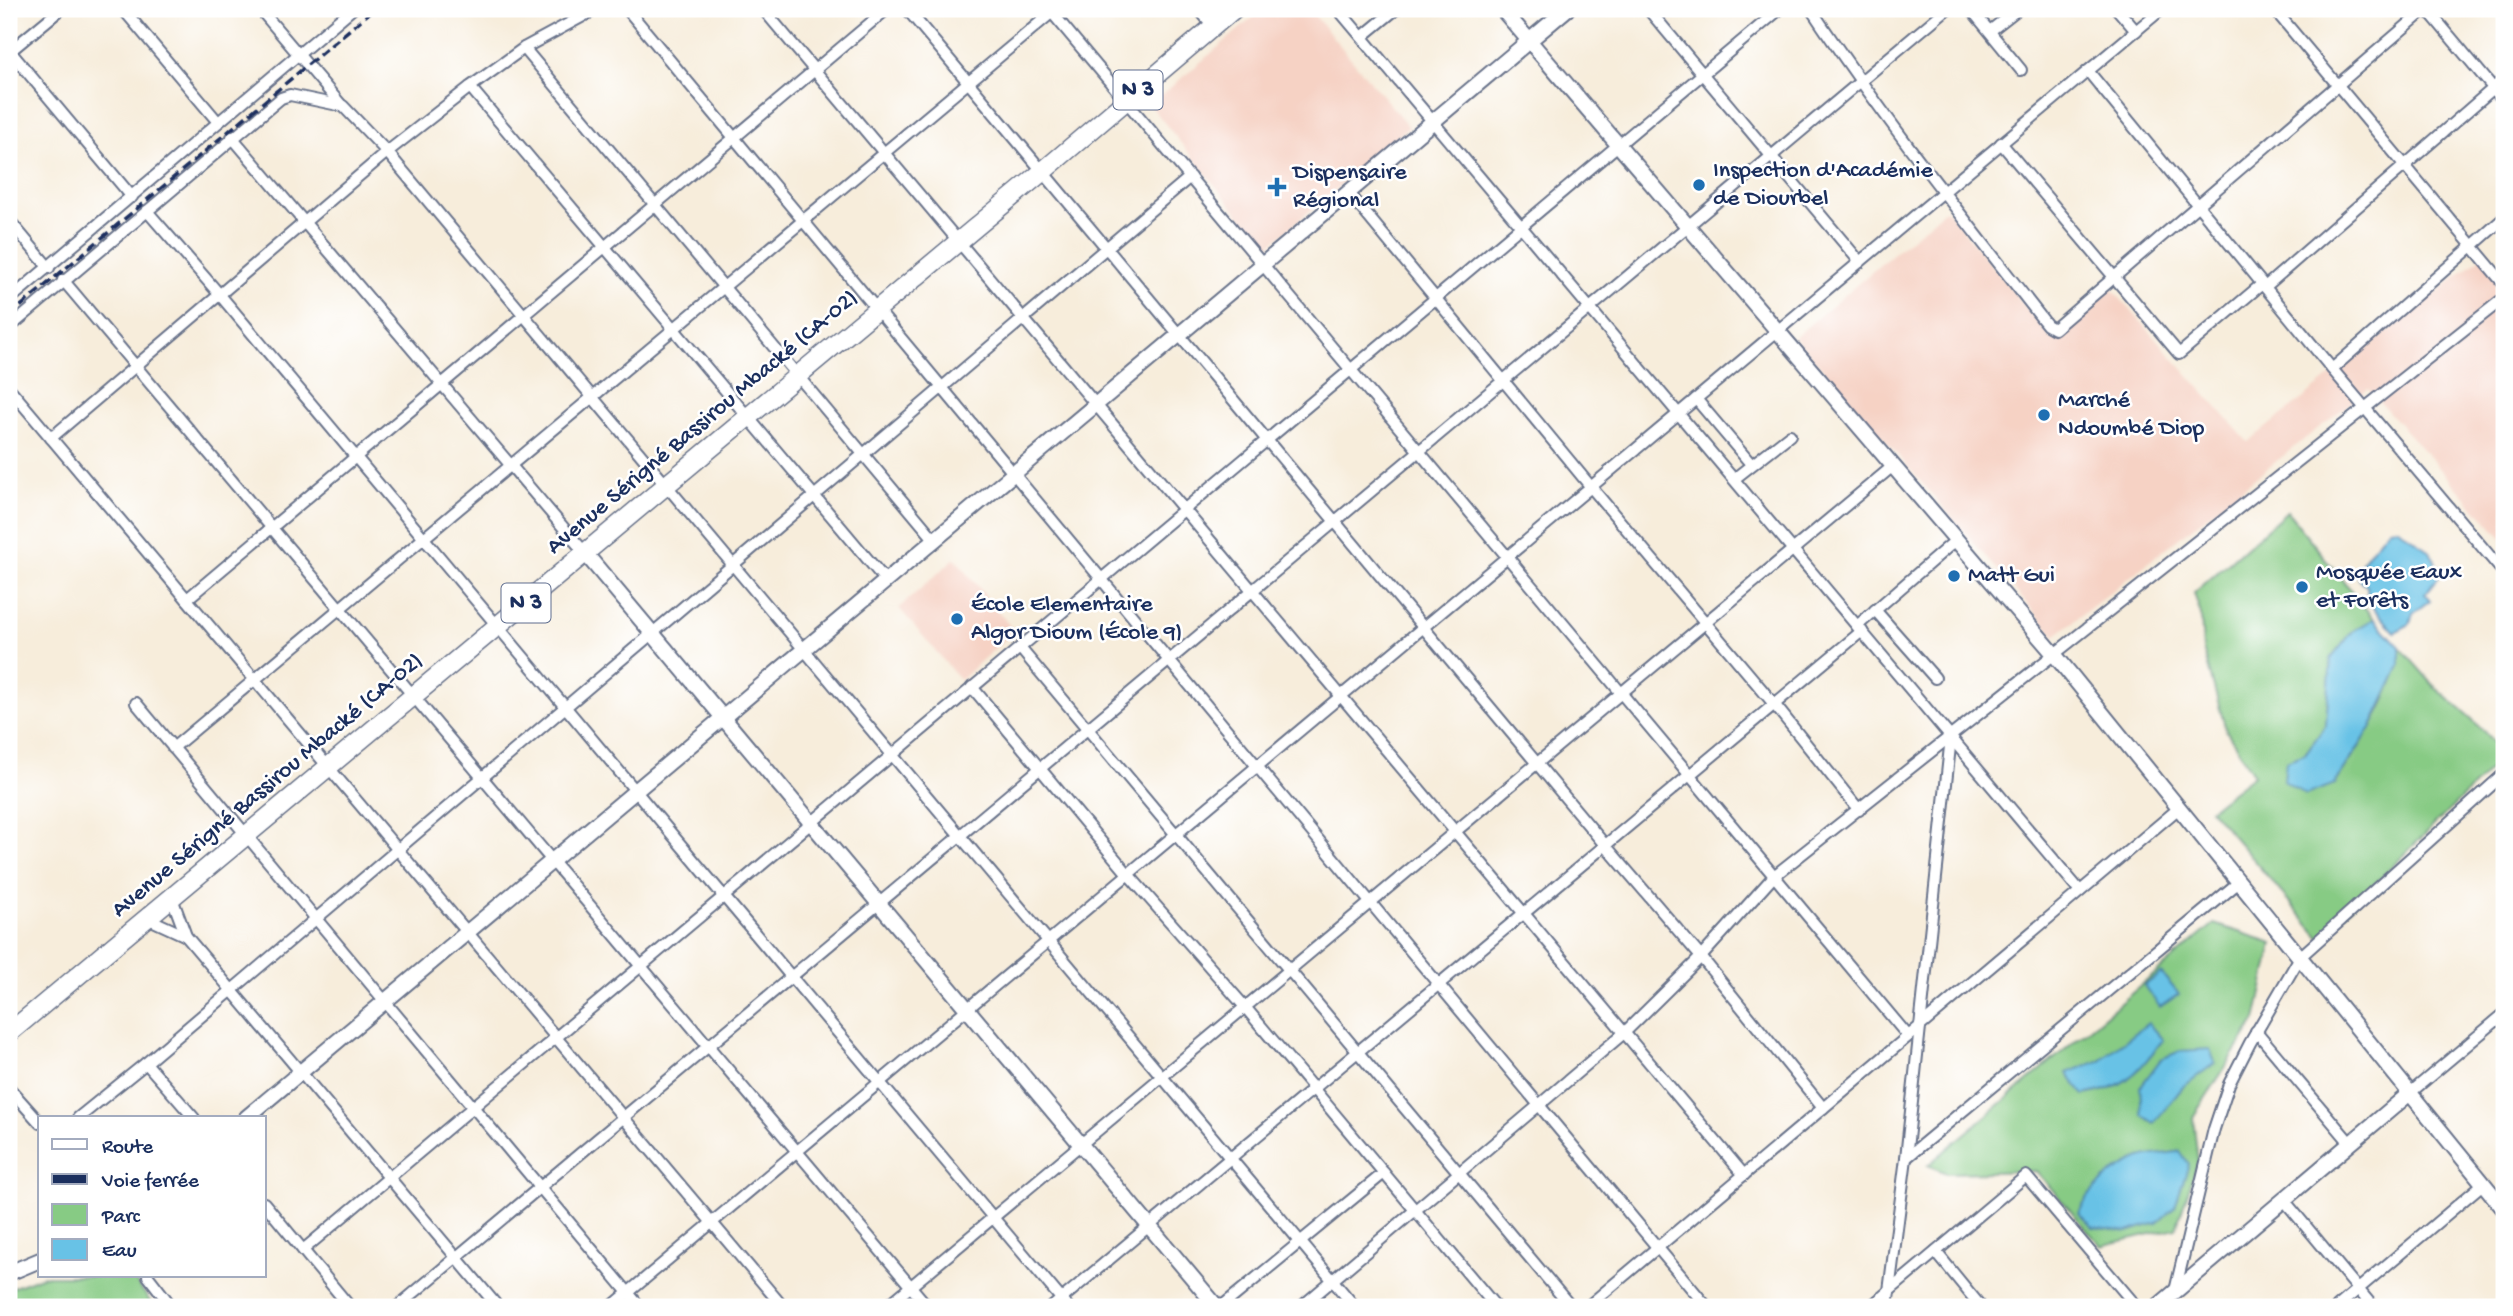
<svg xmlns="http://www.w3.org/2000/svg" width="2513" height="1316" viewBox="0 0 2513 1316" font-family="'Gochi Hand',sans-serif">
	<rect width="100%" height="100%" fill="#fff"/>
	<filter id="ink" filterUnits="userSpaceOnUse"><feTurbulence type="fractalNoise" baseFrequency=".0143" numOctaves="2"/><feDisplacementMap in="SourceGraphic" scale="14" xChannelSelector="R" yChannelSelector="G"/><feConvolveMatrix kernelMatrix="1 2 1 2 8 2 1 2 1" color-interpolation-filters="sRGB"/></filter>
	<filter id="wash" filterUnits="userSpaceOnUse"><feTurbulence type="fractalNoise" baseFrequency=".00686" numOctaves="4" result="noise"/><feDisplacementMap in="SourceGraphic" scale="28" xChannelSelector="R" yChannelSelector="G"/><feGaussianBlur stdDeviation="1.57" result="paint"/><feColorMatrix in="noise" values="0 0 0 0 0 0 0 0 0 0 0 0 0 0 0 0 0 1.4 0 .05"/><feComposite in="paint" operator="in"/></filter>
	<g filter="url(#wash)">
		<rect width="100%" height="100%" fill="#f7eddb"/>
		<g fill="#f6d2c4">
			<polygon points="1263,9 1309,9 1409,127 1266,248 1150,105"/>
			<polygon points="1946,209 2052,340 2111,288 2248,442 2485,254 2504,279 2504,540 2368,389 2055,636 1795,337"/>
			<polygon points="955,558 1014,631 960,680 899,608"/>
		</g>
		<g fill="#87cb84" stroke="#517d71" stroke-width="2">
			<path d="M 2287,511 L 2374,619 L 2353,631 L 2331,659 L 2326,725 L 2305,754 L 2335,784 C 2359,747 2399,692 2400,647 L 2436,688 L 2472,719 L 2500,749 L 2492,768 L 2320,938 L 2210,809 L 2254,775 L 2226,730 L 2203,649 L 2201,615 L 2194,593 Z"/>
			<polygon points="2214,924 2273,943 2256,1020 2193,1117 2198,1162 2176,1228 2101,1246 2036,1171 1946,1173 1928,1165"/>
			<polygon points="43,1276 132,1276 154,1307 9,1307 9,1289"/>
		</g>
		<g fill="#68c2e6" stroke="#4278a2" stroke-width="2">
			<path d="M 2397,527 C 2417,544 2437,548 2439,577 L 2425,594 L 2430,600 L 2413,613 L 2410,624 L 2395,632 L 2368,602 L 2367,585 L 2360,581 L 2355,571 C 2367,557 2376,541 2389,528 Z"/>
			<polygon points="2374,619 2400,647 2400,666 2371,728 2335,784 2306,795 2284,781 2286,761 2305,754 2326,725 2331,659 2353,631"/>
			<polygon points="2161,973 2179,994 2160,1007 2144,986"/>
			<path d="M 2148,1023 L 2163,1040 C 2136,1073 2129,1087 2084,1095 L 2067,1073 L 2099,1061 Z"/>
			<polygon points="2210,1049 2215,1063 2183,1087 2154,1123 2142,1115 2140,1087 2161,1059 2180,1051"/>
			<path d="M 2180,1151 L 2189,1164 L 2175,1207 L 2157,1223 L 2127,1232 L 2093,1227 L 2079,1213 C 2088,1189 2117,1167 2141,1158 C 2153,1154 2168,1154 2180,1151 Z"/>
		</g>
	</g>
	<g filter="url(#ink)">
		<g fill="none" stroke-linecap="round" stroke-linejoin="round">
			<g stroke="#68728a" stroke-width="14">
				<g id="minor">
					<polyline points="123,9 218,122"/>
					<polyline points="260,9 342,106"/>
					<polyline points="627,9 1707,1307"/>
					<polyline points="763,9 1744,1175"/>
					<polyline points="907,9 1605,845 1701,957 1823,1108"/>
					<polyline points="1049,9 1908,1036"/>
					<polyline points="1199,9 1213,26"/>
					<polyline points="1338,9 2080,891"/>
					<polyline points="1648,9 1860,262"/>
					<path d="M 1811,9 C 1884,119 1966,221 2047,325 L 2054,329 L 2426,9"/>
					<polyline points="1971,9 2021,70"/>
					<polyline points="2117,9 2136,31"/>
					<polyline points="2274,9 2504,284"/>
					<polyline points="2427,9 2504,101"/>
					<polyline points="1990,31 2018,9"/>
					<polyline points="1362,37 1396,9"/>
					<polyline points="524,48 935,540"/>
					<polyline points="9,50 132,197"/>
					<polyline points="9,52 61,9"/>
					<polyline points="2088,71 2332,369 2504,573"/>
					<polyline points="470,87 886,581"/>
					<polyline points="232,137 585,553"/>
					<polyline points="2001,143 2179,354 2262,284"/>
					<polyline points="1348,192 1591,487 1774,704 1859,810"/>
					<polyline points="147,211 220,295 1068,1307"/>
					<polyline points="9,220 49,268"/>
					<polyline points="63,280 928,1307"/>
					<polyline points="2265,287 2504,79"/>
					<polyline points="9,300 352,9"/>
					<polyline points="9,328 281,98 290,95 343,106 387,152 1355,1307"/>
					<polyline points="2332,369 2504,218"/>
					<polyline points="9,388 783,1307"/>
					<polyline points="1696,399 1751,464"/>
					<polyline points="51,438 387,152 470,87 524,48 596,9"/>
					<polyline points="1734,479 1790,435"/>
					<polyline points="187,599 887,9"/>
					<polyline points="1875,610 1935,678"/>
					<polyline points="1857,626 1956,540"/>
					<polyline points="1020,648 1571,1307"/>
					<polyline points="972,687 1128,874 1245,1007 1496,1307"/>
					<polyline points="136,703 640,1307"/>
					<polyline points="173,748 1056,9"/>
					<polyline points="172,898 186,936 498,1307"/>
					<polyline points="147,918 186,936"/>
					<polyline points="2256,1031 2351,1144"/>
					<polyline points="146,1063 194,1118"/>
					<polyline points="9,1088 40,1123"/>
					<polyline points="2410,1093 2504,1014"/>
					<polyline points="78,1118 146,1063 1190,177"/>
					<polyline points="1906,1158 2239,882"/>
					<polyline points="2284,1200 2373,1307"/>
					<polyline points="264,1203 350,1307"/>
					<polyline points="303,1250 1780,9"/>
					<polyline points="1936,1252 1981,1307"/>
					<polyline points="148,1276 172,1307"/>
					<polyline points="2175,1291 2214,1129 2229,1084 2250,1043 2300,957 2504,774"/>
					<polyline points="397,1307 1947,9"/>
					<polyline points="611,1307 2162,9"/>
					<polyline points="886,1307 1893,466"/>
					<polyline points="1052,1307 1862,631"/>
					<polyline points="1221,1307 1384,1173"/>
					<polyline points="1301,1307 1624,1033 1701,957 1774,876 2504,298"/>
					<polyline points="1587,1307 2179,808"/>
					<polyline points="1870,1307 2026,1176 2137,1307"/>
					<polyline points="1887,1307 1906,1158 1951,737"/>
					<polyline points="2337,1307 2484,1183"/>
					<polyline points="2502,1307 2504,1305"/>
				</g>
			</g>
			<g stroke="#68728a" stroke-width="18">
				<g id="tertiary">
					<polyline points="1502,9 2054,654 2504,1209"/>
					<polyline points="585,553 1217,1307"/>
					<polyline points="246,1118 1567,9"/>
					<polyline points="9,1273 40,1260"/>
					<polyline points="2157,1307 2410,1093"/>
				</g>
			</g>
			<g stroke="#68728a" stroke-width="21">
				<polyline id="primary" points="9,1033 1042,172 1234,9"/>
			</g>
			<use href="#minor" stroke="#fff" stroke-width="10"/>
			<use href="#tertiary" stroke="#fff" stroke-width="14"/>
			<use href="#primary" stroke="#fff" stroke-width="18"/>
			<polyline stroke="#1b2f5e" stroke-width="3.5" stroke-dasharray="10 5" stroke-linecap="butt" points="9,316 374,9"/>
		</g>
	</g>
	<g fill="#1f6fb2" stroke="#fff" stroke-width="2.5">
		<circle cx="1699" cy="185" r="7"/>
		<path d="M1273.5 176.5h7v7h7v7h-7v7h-7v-7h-7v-7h7z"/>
		<circle cx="2044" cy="415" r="7"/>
		<circle cx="1954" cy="576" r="7"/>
		<circle cx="2302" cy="587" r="7"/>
		<circle cx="957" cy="619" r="7"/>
	</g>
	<g text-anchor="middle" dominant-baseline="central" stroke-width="5" stroke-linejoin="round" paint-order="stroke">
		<g fill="#fff" stroke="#5f6d8e" stroke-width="2">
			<rect x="1113.5" y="70.5" width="49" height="39" rx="5"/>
			<rect x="501.5" y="583.5" width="49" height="39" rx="5"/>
		</g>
		<g font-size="23" font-weight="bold" fill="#1b2f5e">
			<text x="1138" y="90">N 3</text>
			<text x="526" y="603">N 3</text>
		</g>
		<g font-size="24" fill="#1b2f5e" stroke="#fff" text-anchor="start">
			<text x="1713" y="171">Inspection d'Académie<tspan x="1713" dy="28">de Diourbel</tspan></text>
			<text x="1293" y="173">Dispensaire<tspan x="1293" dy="28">Régional</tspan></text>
			<text x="2058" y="401">Marché<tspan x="2058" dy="28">Ndoumbé Diop</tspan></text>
			<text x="2316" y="573">Mosquée Eaux<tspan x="2316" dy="28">et Forêts</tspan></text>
			<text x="1968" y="576">Matt Gui</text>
			<text x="971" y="605">École Elementaire<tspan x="971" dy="28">Algor Dioum (École 9)</tspan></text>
		</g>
		<g font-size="24" fill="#1b2f5e" stroke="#fff">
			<text transform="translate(703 423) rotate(-40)">Avenue Sérigné Bassirou Mbacké (CA-02)</text>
			<text transform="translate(268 786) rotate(-40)">Avenue Sérigné Bassirou Mbacké (CA-02)</text>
		</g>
	</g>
	<rect width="2513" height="1316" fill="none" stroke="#fff" stroke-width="35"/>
	<rect x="38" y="1116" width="228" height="161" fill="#ffffff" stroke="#a4acbf" stroke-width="2"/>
	<rect x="52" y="1139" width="35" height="10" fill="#ffffff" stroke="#a4acbf" stroke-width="2"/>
	<text x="102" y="1152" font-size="21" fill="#1b2f5e">Route</text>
	<rect x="52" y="1174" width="35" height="10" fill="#1b2f5e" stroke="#a4acbf" stroke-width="2"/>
	<text x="102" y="1186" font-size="21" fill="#1b2f5e">Voie ferrée</text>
	<rect x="52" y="1204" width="35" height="21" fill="#87cb84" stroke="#a4acbf" stroke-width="2"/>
	<text x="102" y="1222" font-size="21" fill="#1b2f5e">Parc</text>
	<rect x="52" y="1239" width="35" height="21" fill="#68c2e6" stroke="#a4acbf" stroke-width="2"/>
	<text x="102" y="1256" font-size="21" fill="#1b2f5e">Eau</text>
</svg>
